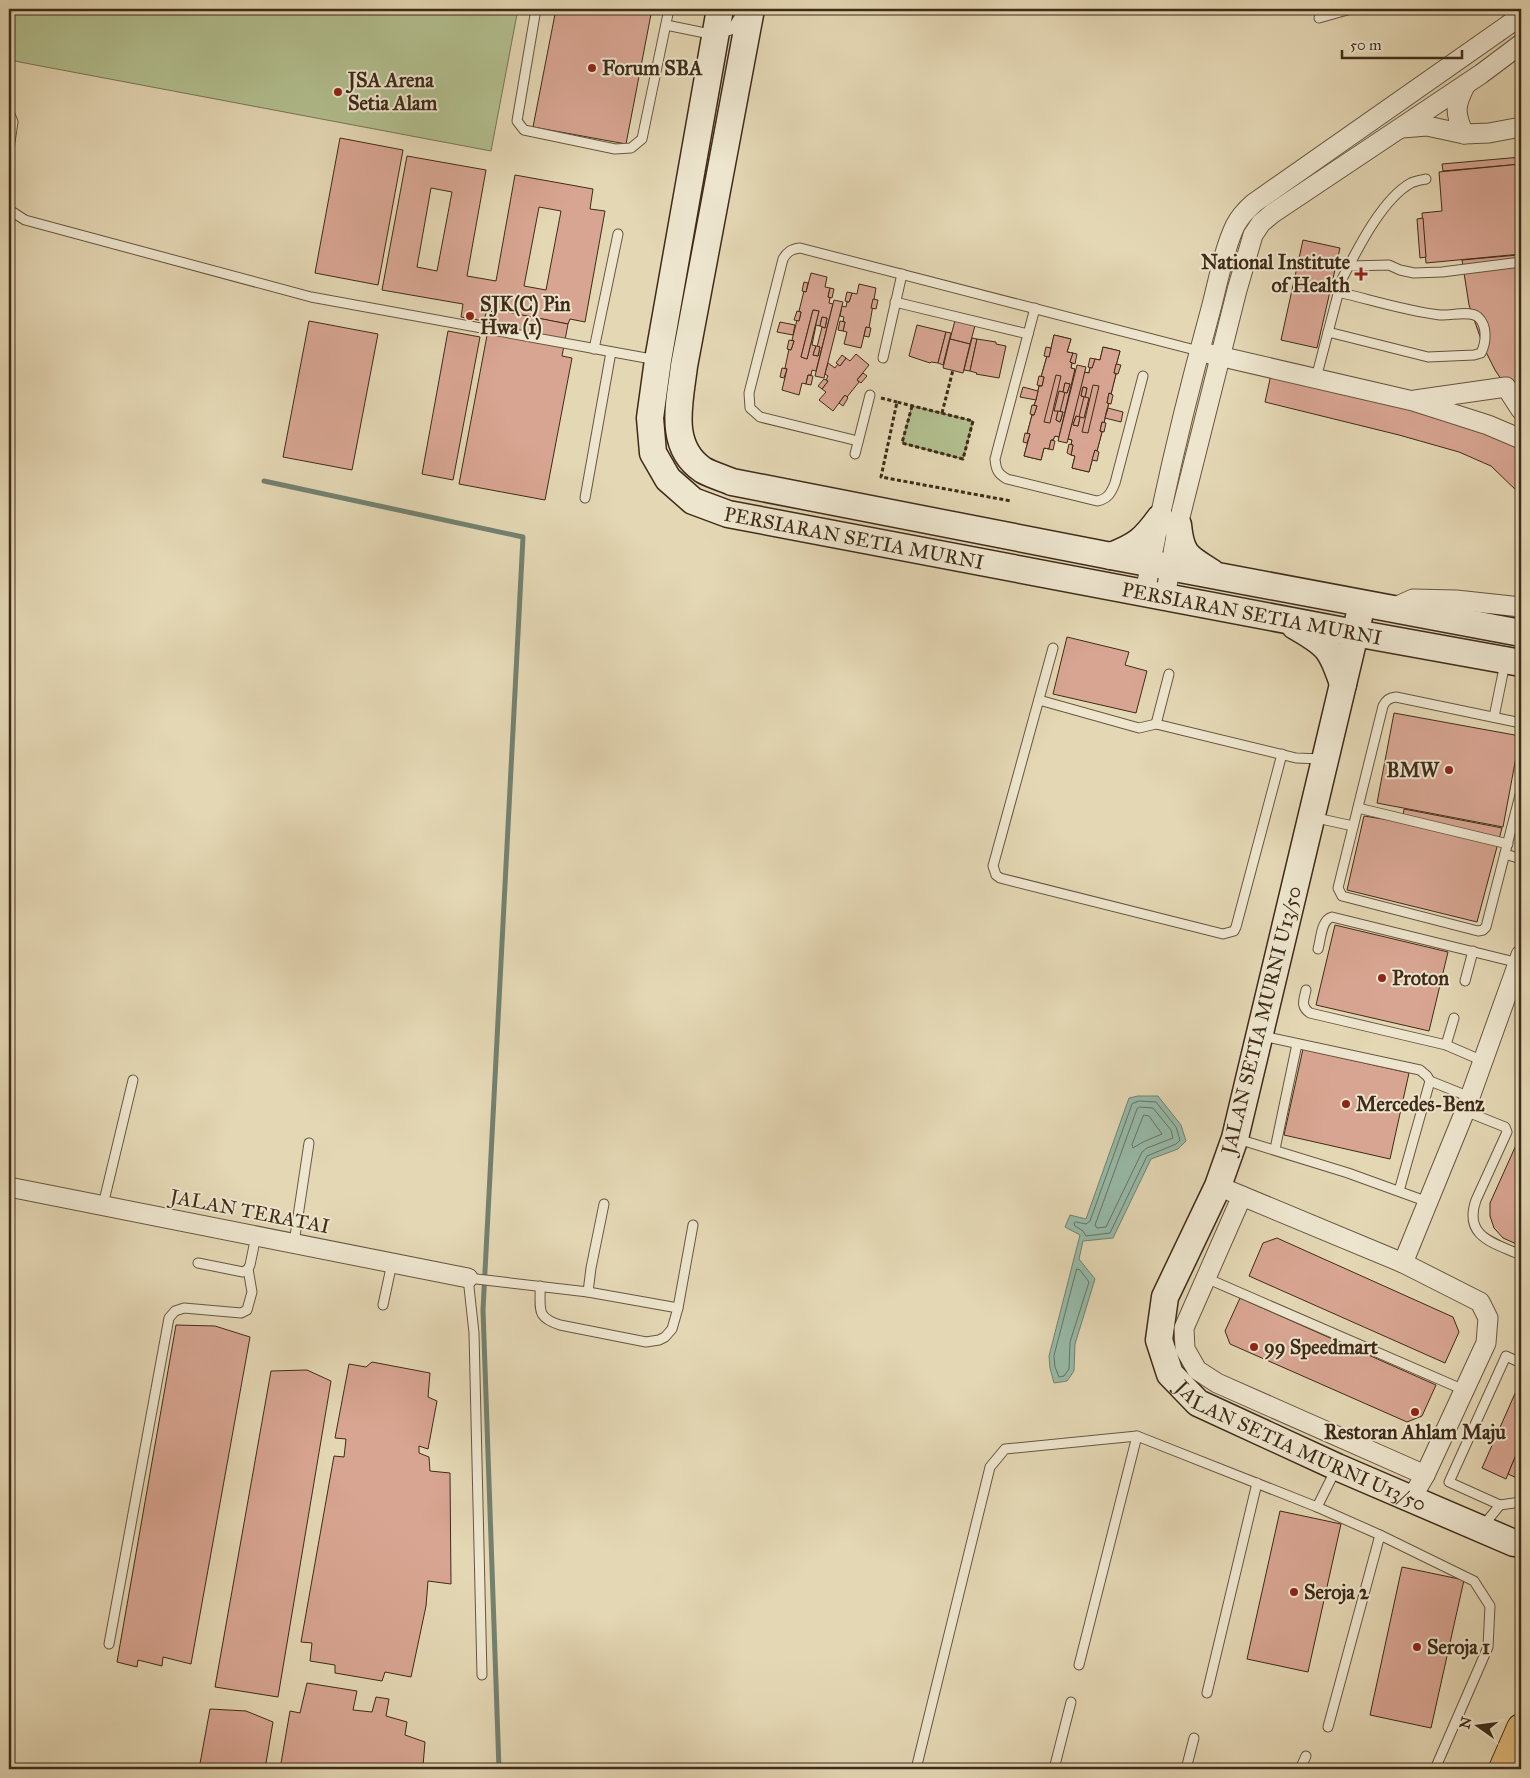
<svg xmlns="http://www.w3.org/2000/svg" width="1530" height="1778" viewBox="0 0 1530 1778" font-family="'IM FELL Great Primer',serif">
	<rect width="100%" height="100%" fill="#e4d7b4"/>
	<filter id="stains"><feTurbulence type="fractalNoise" baseFrequency=".004" numOctaves="4"/><feColorMatrix values="0 0 0 0 .2 0 0 0 0 .09 0 0 0 0 .02 0 0 0 .5 -.17"/></filter>
	<radialGradient id="worn" r=".72"><stop offset=".6" stop-color="#630" stop-opacity="0"/><stop offset="1" stop-color="#630" stop-opacity=".3"/></radialGradient>
	<g fill="#b2bf8f" stroke="#787554">
		<polygon points="9,9 518,9 491,151 9,60"/>
		<polygon points="912,406 973,421 963,459 902,443"/>
	</g>
	<polygon fill="#96baa9" stroke="#73816f" points="1138,1096 1158,1096 1181,1125 1186,1141 1178,1149 1151,1159 1113,1238 1083,1241 1079,1259 1095,1279 1075,1344 1074,1371 1067,1381 1054,1383 1050,1368 1049,1356 1080,1235 1065,1227 1070,1215 1086,1219 1129,1098"/>
	<g fill="none" stroke-linecap="round" stroke-linejoin="round">
		<g stroke="#6a7260" stroke-width="1">
			<polygon points="1139,1101 1156,1102 1176,1127 1180,1140 1176,1144 1147,1156 1110,1233 1086,1236 1083,1231 1075,1226 1074,1223 1076,1222 1086,1224 1090,1221 1132,1104"/>
			<polygon points="1140,1107 1153,1108 1171,1130 1173,1138 1147,1148 1142,1152 1106,1227 1097,1228 1095,1225 1137,1109"/>
			<polygon points="1144,1115 1149,1116 1162,1134 1143,1142 1133,1148 1132,1145"/>
			<polygon points="1077,1269 1080,1270 1089,1282 1070,1342 1069,1369 1064,1376 1059,1377 1055,1367 1054,1356"/>
		</g>
		<polyline stroke="#73816f" stroke-width="5" points="264,481 523,537 483,1310 499,1769"/>
	</g>
	<g fill="#d8a592" stroke="#3f2b18" fill-rule="evenodd">
		<polygon points="556,9 652,9 626,144 533,127"/>
		<polygon points="340,138 403,150 378,285 315,273"/>
		<path d="M 407,156 L 486,170 L 467,276 L 496,281 L 515,175 L 593,189 L 590,209 L 605,211 L 585,322 L 570,319 L 568,324 L 487,309 L 484,321 L 461,317 L 463,304 L 382,290 ZM 431,188 L 452,192 L 437,271 L 417,267 ZM 539,207 L 561,211 L 546,290 L 524,286 Z"/>
		<polygon points="1521,157 1521,164 1443,171 1442,164"/>
		<polygon points="1521,164 1521,254 1426,263 1422,213 1442,211 1439,172"/>
		<polygon points="1423,218 1426,257 1420,258 1417,219"/>
		<polygon points="1303,240 1340,248 1317,348 1281,340"/>
		<polygon points="1518,255 1521,280 1521,409 1495,370 1484,348 1469,305 1462,260"/>
		<path d="M 811,273 L 827,277 L 825,287 L 830,288 L 828,297 L 830,298 L 829,303 L 833,304 L 816,371 L 812,370 L 811,375 L 808,375 L 806,384 L 802,383 L 799,395 L 782,390 L 787,369 L 785,368 L 789,349 L 791,350 L 794,341 L 792,340 L 797,320 L 799,321 L 801,312 L 799,311 L 804,291 L 806,292 ZM 813,310 L 819,311 L 807,359 L 801,357 ZM 822,317 L 827,318 L 825,328 L 822,327 L 817,347 L 820,347 L 818,356 L 813,355 L 816,346 L 812,345 L 816,325 L 820,326 Z"/>
		<polygon points="804,282 808,283 806,292 802,291"/>
		<polygon points="859,284 876,288 869,328 866,327 861,348 844,344 847,332 843,331 845,322 843,321 844,317 840,316 842,306 846,307 847,302 849,302 852,293 857,294"/>
		<polygon points="830,288 834,289 832,298 828,297"/>
		<polygon points="847,292 852,293 849,302 845,301"/>
		<polygon points="873,299 878,300 876,309 871,308"/>
		<polygon points="834,300 843,302 824,378 815,376"/>
		<polygon points="492,309 568,324 562,356 572,358 545,500 459,484"/>
		<polygon points="813,310 819,311 807,359 801,357"/>
		<polygon points="797,311 801,312 799,321 794,320"/>
		<polygon points="822,317 827,318 825,328 820,326"/>
		<polygon points="956,317 976,322 970,344 950,339"/>
		<polygon points="309,321 378,334 352,470 283,457"/>
		<polygon points="840,321 845,322 843,331 838,330"/>
		<polygon points="780,322 795,325 793,335 777,332"/>
		<polygon points="917,325 946,332 938,363 931,362 930,363 909,356"/>
		<polygon points="866,327 871,328 869,337 864,336"/>
		<polygon points="448,331 480,337 453,480 422,474"/>
		<polygon points="946,332 951,333 943,365 938,363"/>
		<path d="M 1054,335 L 1071,339 L 1067,352 L 1073,353 L 1070,362 L 1072,363 L 1071,368 L 1075,369 L 1059,437 L 1055,436 L 1053,440 L 1051,440 L 1049,449 L 1044,448 L 1041,460 L 1024,456 L 1030,434 L 1027,434 L 1032,415 L 1034,415 L 1037,406 L 1034,405 L 1036,400 L 1039,386 L 1042,386 L 1044,377 L 1041,377 L 1047,356 L 1049,357 ZM 1056,375 L 1061,376 L 1050,423 L 1044,422 Z"/>
		<path d="M 1054,335 L 1071,339 L 1067,352 L 1073,353 L 1070,362 L 1072,363 L 1071,368 L 1075,369 L 1059,437 L 1055,436 L 1053,440 L 1051,440 L 1049,449 L 1044,448 L 1041,460 L 1024,456 L 1030,434 L 1027,434 L 1032,415 L 1034,415 L 1037,406 L 1034,405 L 1036,400 L 1039,386 L 1042,386 L 1044,377 L 1041,377 L 1047,356 L 1049,357 ZM 1065,383 L 1070,384 L 1067,393 L 1065,392 L 1060,412 L 1063,412 L 1060,422 L 1056,420 L 1058,411 L 1054,411 L 1059,391 L 1063,392 Z"/>
		<polygon points="972,338 977,339 970,371 964,370"/>
		<polygon points="950,339 970,344 963,373 943,368"/>
		<polygon points="977,339 996,342 996,344 1006,346 999,378 976,374 977,373 970,371"/>
		<polygon points="789,340 794,341 791,350 787,349"/>
		<polygon points="816,346 820,347 818,356 813,355"/>
		<polygon points="1046,347 1051,348 1049,357 1044,356"/>
		<path d="M 1103,347 L 1120,351 L 1114,373 L 1116,374 L 1111,394 L 1109,393 L 1107,403 L 1109,403 L 1106,413 L 1104,423 L 1102,422 L 1100,431 L 1102,432 L 1097,451 L 1095,450 L 1089,472 L 1072,468 L 1075,456 L 1071,455 L 1073,445 L 1071,445 L 1072,440 L 1068,439 L 1084,372 L 1089,373 L 1090,367 L 1092,368 L 1095,359 L 1100,360 ZM 1093,385 L 1099,386 L 1088,433 L 1082,432 Z"/>
		<path d="M 1103,347 L 1120,351 L 1114,373 L 1116,374 L 1111,394 L 1109,393 L 1107,403 L 1109,403 L 1106,413 L 1104,423 L 1102,422 L 1100,431 L 1102,432 L 1097,451 L 1095,450 L 1089,472 L 1072,468 L 1075,456 L 1071,455 L 1073,445 L 1071,445 L 1072,440 L 1068,439 L 1084,372 L 1089,373 L 1090,367 L 1092,368 L 1095,359 L 1100,360 ZM 1083,387 L 1087,388 L 1085,397 L 1089,398 L 1084,418 L 1080,417 L 1078,426 L 1073,425 L 1076,416 L 1079,417 L 1084,397 L 1081,396 Z"/>
		<polygon points="1073,353 1077,354 1075,364 1070,362"/>
		<polygon points="856,354 869,365 857,380 859,382 847,397 845,395 833,411 819,400 826,392 822,389 828,381 826,380 828,376 825,374 828,363 835,368 838,364 840,366 846,358 850,361"/>
		<polygon points="842,355 846,358 840,366 836,363"/>
		<polygon points="1090,358 1095,359 1092,368 1088,367"/>
		<polygon points="1116,364 1121,365 1118,374 1114,373"/>
		<polygon points="1077,365 1086,367 1067,443 1058,441"/>
		<polygon points="782,368 787,369 784,378 780,377"/>
		<polygon points="1272,370 1409,403 1521,448 1521,495 1491,466 1459,452 1399,435 1265,402"/>
		<polygon points="863,373 867,376 861,383 857,380"/>
		<polygon points="808,375 813,376 811,385 806,384"/>
		<polygon points="1056,375 1061,376 1050,423 1044,422"/>
		<polygon points="1039,376 1044,377 1042,386 1037,385"/>
		<polygon points="824,379 828,381 822,389 818,386"/>
		<polygon points="1065,383 1070,384 1067,393 1063,392"/>
		<polygon points="1093,385 1099,386 1088,433 1082,432"/>
		<polygon points="1023,387 1038,391 1036,400 1020,397"/>
		<polygon points="1083,387 1087,388 1085,397 1081,396"/>
		<polygon points="1109,393 1113,395 1111,404 1107,403"/>
		<polygon points="845,395 848,398 843,406 839,403"/>
		<polygon points="1032,405 1037,406 1034,415 1030,414"/>
		<polygon points="1108,408 1123,412 1121,422 1105,418"/>
		<polygon points="1058,411 1063,412 1060,422 1056,420"/>
		<polygon points="1076,416 1080,417 1078,426 1073,425"/>
		<polygon points="1102,422 1106,423 1104,432 1100,431"/>
		<polygon points="1025,433 1030,434 1027,443 1023,442"/>
		<polygon points="1051,440 1055,441 1053,450 1049,449"/>
		<polygon points="1069,444 1073,445 1071,455 1067,453"/>
		<polygon points="1095,450 1099,452 1097,461 1092,460"/>
		<polygon points="1067,637 1129,652 1125,665 1147,671 1136,713 1053,694"/>
		<polygon points="1394,713 1520,736 1503,827 1377,803"/>
		<polygon points="1404,809 1502,828 1477,922 1347,890 1364,816 1402,822"/>
		<polygon points="1335,925 1448,952 1429,1031 1316,1005"/>
		<polygon points="1303,1049 1409,1073 1390,1159 1284,1135"/>
		<polygon points="1521,1134 1521,1246 1503,1238 1494,1228 1490,1216 1490,1203"/>
		<polygon points="1277,1238 1453,1317 1459,1332 1445,1363 1249,1276 1263,1243"/>
		<polygon points="1240,1298 1436,1385 1422,1416 1407,1422 1230,1344 1225,1331"/>
		<polygon points="176,1325 215,1326 250,1337 191,1664 163,1657 162,1666 138,1660 137,1667 117,1662"/>
		<polygon points="372,1362 430,1373 428,1397 437,1401 428,1449 419,1446 419,1453 429,1457 430,1471 450,1473 451,1584 428,1581 426,1606 411,1677 385,1672 382,1681 335,1673 335,1665 310,1661 312,1643 301,1642 334,1456 344,1457 346,1439 335,1438 349,1364 366,1367"/>
		<polygon points="307,1370 331,1381 278,1697 215,1687 271,1371"/>
		<polygon points="1521,1380 1521,1443 1506,1479 1482,1468"/>
		<polygon points="1521,1443 1521,1480 1508,1474"/>
		<polygon points="1280,1511 1341,1524 1308,1672 1247,1659"/>
		<polygon points="1402,1567 1464,1580 1431,1728 1370,1715"/>
		<polygon points="307,1683 357,1691 353,1710 372,1712 376,1697 389,1699 386,1716 407,1722 405,1735 425,1742 423,1766 436,1769 280,1769 290,1711 300,1713"/>
		<polygon points="210,1709 246,1711 273,1722 265,1769 199,1769"/>
	</g>
	<g fill="none" stroke-linecap="round" stroke-linejoin="round">
		<g stroke="#68563f" stroke-width="11">
			<g id="lane">
				<polyline points="536,9 517,121 524,130 615,149 631,148 642,139 669,9"/>
				<polyline points="1319,18 1351,9"/>
				<polyline points="666,25 715,35 731,30 740,16"/>
				<polyline points="9,112 13,122 9,149"/>
				<polyline points="9,207 11,211 25,220 311,297 657,360"/>
				<polyline points="1349,266 1389,265 1400,270 1414,273 1442,272 1521,262"/>
				<polyline points="895,302 1028,334"/>
				<path d="M 1035,308 L 995,459 C 996,470 998,474 1007,479 L 1097,501 C 1108,499 1111,493 1115,483 L 1143,376"/>
				<path d="M 1328,332 L 1428,357 L 1474,355 L 1481,353 C 1486,343 1488,326 1478,317 C 1469,310 1451,316 1440,315 C 1406,311 1372,300 1338,292"/>
				<polyline points="594,349 618,234"/>
				<polyline points="883,358 902,274"/>
				<path d="M 1316,378 L 1342,279 C 1357,250 1382,199 1411,183 C 1415,181 1421,180 1426,179"/>
				<path d="M 858,441 L 760,417 L 750,408 L 749,393 L 783,259 C 787,252 791,249 800,248 L 1199,351"/>
				<polyline points="855,454 870,395"/>
				<polyline points="585,498 611,352"/>
				<polyline points="1053,648 993,866 996,875 1000,878 1223,934 1234,931 1236,927 1282,754"/>
				<polyline points="1039,700 1139,728 1156,724 1296,758 1323,759"/>
				<polyline points="1494,717 1505,663"/>
				<path d="M 1521,723 L 1396,697 C 1389,698 1386,700 1383,706 L 1338,888 L 1342,896 L 1478,931 L 1483,930 L 1486,927 L 1521,791"/>
				<polyline points="1156,724 1169,674"/>
				<polyline points="1358,808 1508,844"/>
				<polyline points="1312,817 1353,826"/>
				<polyline points="1505,854 1521,859"/>
				<path d="M 1318,949 C 1321,939 1321,920 1332,917 L 1519,963"/>
				<polyline points="1465,981 1473,951"/>
				<path d="M 1306,990 C 1304,1000 1300,1006 1310,1013 L 1446,1045 L 1483,1061"/>
				<polyline points="1262,1036 1420,1070 1427,1076 1430,1081 1399,1191"/>
				<polyline points="1446,1045 1454,1018"/>
				<polyline points="1430,1081 1470,1097"/>
				<path d="M 1465,1111 L 1505,1127 L 1507,1132 L 1476,1200 C 1463,1237 1494,1243 1521,1255"/>
				<polyline points="1238,1139 1348,1173 1428,1202"/>
				<polyline points="1275,1149 1297,1044"/>
				<polyline points="103,1205 133,1080"/>
				<polyline points="294,1243 309,1143"/>
				<polyline points="198,1263 243,1272 248,1269 250,1265 256,1236"/>
				<polyline points="1206,1278 1464,1390"/>
				<path d="M 540,1286 C 541,1309 535,1317 560,1325 L 646,1342 L 659,1340 L 665,1337 L 672,1329 L 678,1308 L 693,1225"/>
				<polyline points="588,1292 678,1308"/>
				<polyline points="383,1305 392,1263"/>
				<polyline points="1521,1363 1506,1356 1449,1482 1500,1505 1521,1502"/>
				<polyline points="1317,1507 1336,1469"/>
				<polyline points="1483,1526 1500,1505"/>
				<polyline points="109,1644 169,1318 175,1311 184,1308 241,1313 247,1310 252,1292 248,1269"/>
				<polyline points="1079,1665 1137,1436"/>
				<polyline points="482,1675 474,1333 468,1278 588,1292 591,1268 604,1204"/>
				<polyline points="1207,1693 1257,1483"/>
				<polyline points="1328,1727 1380,1535"/>
				<polyline points="916,1769 990,1467 1005,1449 1137,1436 1317,1507 1380,1535 1474,1581 1490,1606 1488,1647 1435,1769"/>
				<polyline points="1054,1769 1071,1702"/>
				<polyline points="1186,1769 1194,1738"/>
				<polyline points="1300,1769 1306,1756"/>
			</g>
		</g>
		<g stroke="#68563f" stroke-width="21">
			<g id="street">
				<polyline points="1402,128 1427,126 1464,134 1489,133 1521,127"/>
				<path d="M 1464,134 C 1454,112 1455,105 1466,84"/>
				<polyline points="1210,354 1413,401 1488,425 1521,439"/>
				<polyline points="1415,400 1506,387 1521,410"/>
				<path d="M 1145,593 C 1162,500 1184,407 1209,316 C 1217,288 1223,251 1235,226 C 1240,216 1246,210 1254,203 L 1521,16"/>
				<polyline points="1165,597 1178,525 1237,290 1253,235 1261,223 1273,213 1481,74 1521,44"/>
				<polyline points="1393,608 1413,599 1456,600 1521,607"/>
				<polyline points="1218,1186 1403,1263 1480,1302 1488,1318 1486,1343 1425,1475 1411,1499"/>
				<polyline points="9,1187 468,1278"/>
				<polyline points="1242,1196 1184,1328 1185,1349 1197,1370 1217,1383 1425,1475"/>
				<polyline points="1403,1263 1465,1111 1521,955"/>
			</g>
		</g>
		<g stroke="#3f2b18" stroke-width="29">
			<g id="secondary">
				<path id="s1" d="M 720,9 L 658,360 L 650,418 L 653,453 L 668,479 L 693,501 L 728,514 L 1355,633 L 1521,663"/>
				<path d="M 751,9 L 684,366 C 680,401 667,446 703,470 C 712,475 723,478 732,482 L 1111,556 L 1521,633"/>
				<path d="M 1178,525 C 1181,555 1187,557 1211,572"/>
				<path d="M 1111,556 C 1137,546 1144,540 1160,518"/>
				<path id="s2" d="M 1359,617 L 1235,1138 L 1218,1186 L 1165,1297 L 1159,1340 L 1170,1374 L 1198,1403 L 1337,1467 L 1514,1543 L 1521,1544"/>
				<path d="M 1295,626 C 1328,645 1331,648 1343,684"/>
			</g>
		</g>
		<g stroke="#3f2b18" stroke-width="30">
			<polyline id="highway" points="1503,1769 1521,1728"/>
		</g>
		<g stroke="#3f2b18" stroke-width="3" stroke-dasharray="4 2.5" stroke-linecap="butt">
			<polyline points="881,398 897,402"/>
			<polyline points="912,406 902,443 963,459 973,421 897,402 881,477 1011,501"/>
			<polyline points="942,413 953,370"/>
		</g>
		<use href="#lane" stroke="#ede5ce" stroke-width="9"/>
		<use href="#street" stroke="#ede5ce" stroke-width="19"/>
		<use href="#secondary" stroke="#ede5ce" stroke-width="26"/>
		<use href="#highway" stroke="#e2bc7a" stroke-width="28"/>
	</g>
	<g fill="#8f2418" stroke="#ede5ce" stroke-width="2">
		<circle cx="592" cy="68" r="5"/>
		<circle cx="338" cy="92" r="5"/>
		<path d="M1358.5 266.5h5v5h5v5h-5v5h-5v-5h-5v-5h5z"/>
		<circle cx="470" cy="316" r="5"/>
		<circle cx="1449" cy="770" r="5"/>
		<circle cx="1382" cy="978" r="5"/>
		<circle cx="1346" cy="1104" r="5"/>
		<circle cx="1254" cy="1347" r="5"/>
		<circle cx="1415" cy="1412" r="5"/>
		<circle cx="1294" cy="1592" r="5"/>
		<circle cx="1417" cy="1647" r="5"/>
	</g>
	<g text-anchor="middle" dominant-baseline="central" stroke-width="4" stroke-linejoin="round" paint-order="stroke">
		<g font-size="20" font-weight="bold" fill="#3f2b18" stroke="#ede5ce" text-anchor="start">
			<text x="602" y="68">Forum SBA</text>
			<text x="348" y="80">JSA Arena<tspan x="348" dy="23">Setia Alam</tspan></text>
			<text x="1350" y="262" text-anchor="end">National Institute<tspan x="1350" dy="23">of Health</tspan></text>
			<text x="480" y="304">SJK(C) Pin<tspan x="480" dy="23">Hwa (1)</tspan></text>
			<text x="1439" y="770" text-anchor="end">BMW</text>
			<text x="1392" y="978">Proton</text>
			<text x="1356" y="1104">Mercedes-Benz</text>
			<text x="1264" y="1347">99 Speedmart</text>
			<text x="1415" y="1432" text-anchor="middle">Restoran Ahlam Maju</text>
			<text x="1304" y="1592">Seroja 2</text>
			<text x="1427" y="1647">Seroja 1</text>
		</g>
		<g font-size="20" fill="#3f2b18" stroke="#ede5ce">
			<text stroke="none"><textPath href="#s1" startOffset="679">PERSIARAN SETIA MURNI</textPath></text>
			<text stroke="none"><textPath href="#s1" startOffset="1084">PERSIARAN SETIA MURNI</textPath></text>
			<text transform="translate(1261 1020) rotate(-76)">JALAN SETIA MURNI U13/50</text>
			<text transform="translate(250 1211) rotate(11)">JALAN TERATAI</text>
			<text stroke="none"><textPath href="#s2" startOffset="940">JALAN SETIA MURNI U13/50</textPath></text>
		</g>
	</g>
	<rect width="1530" height="1778" fill="none" stroke="#e4d7b4" stroke-width="30"/>
	<rect x="10" y="10" width="1510" height="1758" fill="none" stroke="#3f2b18" stroke-width="2.5"/>
	<rect x="15" y="15" width="1500" height="1748" fill="none" stroke="#3f2b18"/>
	<g transform="translate(1478 1726) rotate(284)" stroke="#ede5ce" stroke-width="4" paint-order="stroke">
	<path d="M0-4L9 19L0 12L-9 19Z" fill="#3f2b18"/>
	<text y="-8" font-size="14" font-weight="bold" text-anchor="middle" fill="#3f2b18">N</text>
	</g>
	<path d="M1342 50v8h120v-8" fill="none" stroke="#3f2b18" stroke-width="2.5"/>
	<text x="1350" y="50" font-size="15" fill="#3f2b18" stroke="#ede5ce" stroke-width="4" paint-order="stroke">50 m</text>
	<rect width="100%" height="100%" filter="url(#stains)"/>
	<rect width="100%" height="100%" fill="url(#worn)"/>
</svg>
